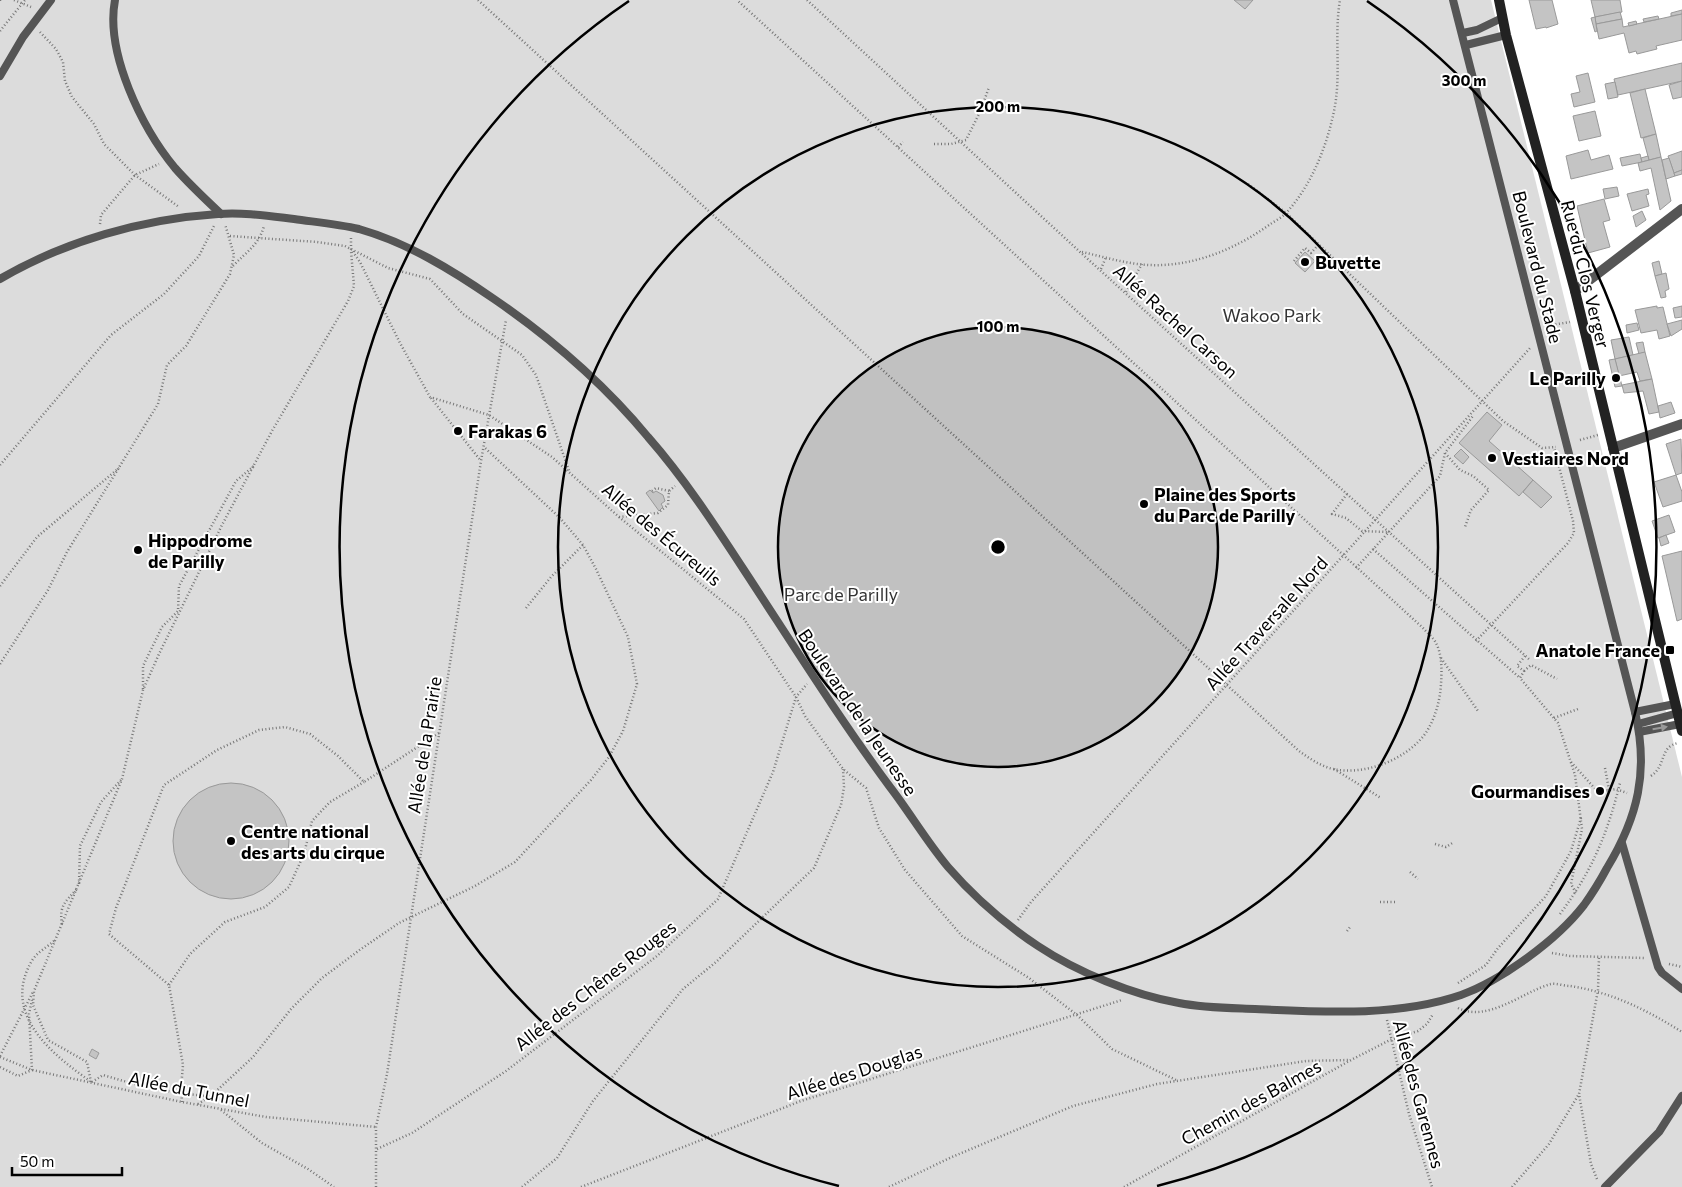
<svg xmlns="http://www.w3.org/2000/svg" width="1682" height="1187" viewBox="0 0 1682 1187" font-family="Commissioner,sans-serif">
	<rect width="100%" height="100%" fill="#fff"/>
	<polygon fill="#dcdcdc" points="0,0 1491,0 1682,777 1682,1187 0,1187"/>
	<g fill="#c4c4c4" stroke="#999">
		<polygon points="1234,0 1253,0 1245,9"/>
		<polygon points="1529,0 1552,0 1558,24 1546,28 1546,27 1536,29"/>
		<polygon points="1591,0 1620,0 1622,12 1595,17"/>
		<polygon points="1682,10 1682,14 1671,16 1671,13"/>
		<polygon points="1620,12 1622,19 1596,24 1595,17"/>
		<polygon points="1682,14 1682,40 1656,46 1657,49 1637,54 1636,51 1629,53 1624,33 1599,39 1596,24 1622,19 1623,27"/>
		<polygon points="1658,16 1659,19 1644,22 1643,19"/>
		<polygon points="1595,17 1597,31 1595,32 1591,18"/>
		<polygon points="1636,21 1637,24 1629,26 1628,23"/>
		<polygon points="1682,63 1682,81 1618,95 1614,79"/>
		<polygon points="1588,73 1595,102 1574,107 1571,94 1580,92 1576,76"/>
		<polygon points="1682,81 1682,97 1673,99 1669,85"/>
		<polygon points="1615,82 1618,97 1608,99 1605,84"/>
		<polygon points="1645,89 1656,134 1641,138 1630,93"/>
		<polygon points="1595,111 1601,136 1579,141 1573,116"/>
		<polygon points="1656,134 1661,157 1649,160 1643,138"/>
		<polygon points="1588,150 1591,160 1609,155 1613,169 1571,179 1566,156"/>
		<polygon points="1682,151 1682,170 1674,173 1668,156"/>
		<polygon points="1640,154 1642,162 1622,166 1620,158"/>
		<polygon points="1648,156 1649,160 1642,162 1641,158"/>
		<polygon points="1661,157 1671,201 1660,210 1651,168 1640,171 1638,163"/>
		<polygon points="1669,158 1675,176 1666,179 1662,160"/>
		<polygon points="1682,170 1682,174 1675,176 1674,173"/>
		<polygon points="1617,187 1619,196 1605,199 1603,189"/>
		<polygon points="1648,189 1649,194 1646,195 1649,206 1632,211 1627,194"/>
		<polygon points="1604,199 1610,220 1603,222 1610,247 1588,253 1577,206"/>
		<polygon points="1642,211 1646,220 1636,227 1633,216"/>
		<polygon points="1305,252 1315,261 1305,272 1295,263"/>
		<polygon points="1659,261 1662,274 1655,276 1652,263"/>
		<polygon points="1666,273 1669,289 1665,291 1666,297 1661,298 1655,276"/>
		<polygon points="1657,306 1657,308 1663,307 1670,336 1659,339 1657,330 1641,333 1635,310"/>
		<polygon points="1682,306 1682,317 1675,318 1673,308"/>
		<polygon points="1682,320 1682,329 1671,336 1667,324"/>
		<polygon points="1637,323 1639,330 1627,333 1626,325"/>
		<polygon points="1629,337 1633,355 1615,359 1611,340"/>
		<polygon points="1643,342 1645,352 1639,354 1636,343"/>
		<polygon points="1645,352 1652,379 1640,381 1637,372 1619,376 1615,359"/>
		<polygon points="1615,359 1622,386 1615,387 1609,360"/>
		<polygon points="1652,379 1659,412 1649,414 1643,391 1624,393 1622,385"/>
		<polygon points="1671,402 1675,413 1660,418 1658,406"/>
		<polygon points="1487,412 1502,425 1489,441 1533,480 1519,496 1459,443"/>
		<polygon points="1681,439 1682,473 1676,475 1666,444"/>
		<polygon points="1461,449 1469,457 1463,464 1454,456"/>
		<polygon points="1676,475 1682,492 1682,501 1663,507 1654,482"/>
		<polygon points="1533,480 1552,497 1541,508 1523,492"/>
		<polygon points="650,490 653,493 656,491 663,495 665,501 661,504 663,507 659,511 646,493"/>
		<polygon points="1669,515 1675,532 1658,538 1652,521"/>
		<polygon points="1666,535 1669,543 1661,546 1659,538"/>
		<polygon points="1682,551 1682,619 1677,621 1662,556"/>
		<circle cx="231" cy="841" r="58"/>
		<polygon points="92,1049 99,1053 96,1059 89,1055"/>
	</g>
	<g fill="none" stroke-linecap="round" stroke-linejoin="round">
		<g stroke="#777" stroke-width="2.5" stroke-dasharray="1 2.5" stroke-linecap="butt">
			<polyline points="14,0 31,7"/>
			<path d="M 478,0 L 1299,751 C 1309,758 1320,766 1333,769 C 1365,776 1409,759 1427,731 C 1436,716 1440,700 1441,684 C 1442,671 1442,654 1436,643 C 1433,637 1427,633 1423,628 L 737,0"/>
			<polyline points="807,0 1080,252 1530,660"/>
			<polyline points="0,1 0,0"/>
			<polyline points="0,31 25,0"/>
			<polyline points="40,32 56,49 63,62 65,81 72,97 94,124 104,144 135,175 179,207"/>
			<polyline points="934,144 951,144 966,140 981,110 989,87"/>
			<polyline points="898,147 903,142"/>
			<polyline points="1248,184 1286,213 1503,421 1542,448 1556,447"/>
			<polyline points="100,224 101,215 135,175 159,164"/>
			<polyline points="230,236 317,242 345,246 388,268 430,279 463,314 522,355 536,375 569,471"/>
			<polyline points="351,238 351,249 360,262 400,343 430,397 489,415 552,457 619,517 744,619 796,697 805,716 843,769 866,788 879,828 905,870 962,936 1029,978 1077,1015 1112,1049 1178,1081"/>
			<path d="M 1082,252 C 1104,257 1127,264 1149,265 C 1192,267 1234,250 1269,225 C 1275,221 1283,217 1287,212 C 1313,183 1328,143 1335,106 C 1341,70 1334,35 1340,0"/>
			<polyline points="1294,261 1305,248 1311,253 1319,244"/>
			<path d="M 233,266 C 246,252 259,245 264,226"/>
			<polyline points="1101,269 1106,257"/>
			<polyline points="1126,292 1142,264"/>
			<polyline points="1552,325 1570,322"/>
			<polyline points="431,398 481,461"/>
			<polyline points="1580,440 1598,435"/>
			<polyline points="1445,453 1460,470 1473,476 1489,490 1471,510 1465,527"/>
			<polyline points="0,465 111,335 164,294 199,256 215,224"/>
			<polyline points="652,491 656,488 669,491"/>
			<polyline points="1347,494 1332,514 1346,518 1362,531 1387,532"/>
			<polyline points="619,517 658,513 668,505 669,491 675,486"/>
			<polyline points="1373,549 1520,678"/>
			<polyline points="1356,568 1440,476 1445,453 1473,416"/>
			<polyline points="0,586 37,537 119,468"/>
			<polyline points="526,608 551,577 583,545"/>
			<polyline points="1476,641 1568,543 1574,533 1573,521 1554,447"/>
			<polyline points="1525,656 1517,666 1524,671 1520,678 1558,723 1575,775 1582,829 1571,884 1576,893"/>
			<polyline points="1441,658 1478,711"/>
			<polyline points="0,664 48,590 67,552 158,404 167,365 186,346 230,274 234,255 225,224"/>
			<polyline points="1524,671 1531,665 1557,679"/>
			<polyline points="143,689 143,666 162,627 178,611 179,586 236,481 254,466"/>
			<polyline points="1554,718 1578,709"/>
			<polyline points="1571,762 1598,792 1616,789 1627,793"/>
			<polyline points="1605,768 1609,790"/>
			<polyline points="1334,769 1381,798"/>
			<path d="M 1651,776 C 1667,765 1659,747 1678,743"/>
			<polyline points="1435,844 1446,847 1454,842"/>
			<polyline points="1410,872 1418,879"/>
			<polyline points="79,884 80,846 101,802 121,780"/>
			<polyline points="1380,902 1397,902"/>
			<path d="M 1560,914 C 1592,871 1607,835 1620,783"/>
			<polyline points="1018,920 1031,902 1531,347"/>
			<path d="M 62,924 C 59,906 65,902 77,889"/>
			<polyline points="1347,931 1350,927"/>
			<path d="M 54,941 C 47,947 38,952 33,959 C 0,1012 50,1053 90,1081"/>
			<polyline points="1552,953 1570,956 1644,958"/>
			<polyline points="1669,964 1682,967"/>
			<polyline points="1458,983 1486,965 1498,948 1546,896 1571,851 1581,818"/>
			<polyline points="169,985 190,954 225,922 265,907 289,887 304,854 312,821 330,802 364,782"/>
			<path d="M 1458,1008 C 1488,1023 1522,992 1551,984 C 1556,983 1564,986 1570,986 C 1611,992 1647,1010 1682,1032"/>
			<polyline points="1387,1020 1409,1114 1432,1187"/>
			<polyline points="0,1056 33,992"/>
			<polyline points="0,1057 32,1070 182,1102 266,1117 376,1127"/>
			<polyline points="0,1067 18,1076 32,1070 29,1014 32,1000"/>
			<polyline points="91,1082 87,1062 48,1040 33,1005 34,991 122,779 143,690 159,654 222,525 272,431 348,301 354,286 351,251"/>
			<path d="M 92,1082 L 103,1075 C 139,1086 173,1094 210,1096"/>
			<polyline points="182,1102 181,1088 183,1065 169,985 109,934 116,908 164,785 217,750 259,730 285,727 310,734 338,756 364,782 439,733"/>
			<polyline points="198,1104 211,1096 253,1057 291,1009 322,978 361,949 399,923 475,886 515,862 591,780 609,757 623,731 637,684 628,637 596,569 583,545 560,518 484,447"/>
			<polyline points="221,1110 262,1143 308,1169 334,1187"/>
			<polyline points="377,1149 412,1133 506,1071 657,956 718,899 773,772 796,697 807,684"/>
			<polyline points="1597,1179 1591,1164 1579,1094 1598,990 1599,957"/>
			<polyline points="376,1187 376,1127 387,1074 481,461 506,320"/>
			<polyline points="522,1187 557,1158 593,1101 683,989 716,962 814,868 841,805 844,787 843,769"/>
			<polyline points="581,1187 801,1101 1122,1000"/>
			<polyline points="889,1187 952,1157 1073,1106 1157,1084 1306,1061 1349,1060"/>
			<polyline points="1124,1187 1351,1060 1390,1040 1418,1031 1427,1024 1433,1014"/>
			<polyline points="1512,1187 1549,1144 1579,1094"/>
		</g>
		<g stroke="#555" stroke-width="8">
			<path d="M 115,0 C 105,53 142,128 175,168 C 189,184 205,199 221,214"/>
			<polyline points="1463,33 1477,30 1502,18"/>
			<polyline points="1466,45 1506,35"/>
			<polyline points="0,76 23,37 51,0"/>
			<path d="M 0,279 C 65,241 142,219 218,214 C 243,212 269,216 294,219 C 315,222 338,224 359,229 C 408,243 452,270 494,299 C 551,338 604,384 648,437 C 684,478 714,524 744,570 C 792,643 838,717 890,787 C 910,813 927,842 948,867 C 974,897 1005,924 1038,946 C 1077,972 1133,995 1179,1003 C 1204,1008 1230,1008 1255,1009 C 1322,1012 1397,1017 1461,995 C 1502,980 1557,940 1584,905 C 1592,894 1600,881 1607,868 C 1638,817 1649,771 1635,712 L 1453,0"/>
			<polyline points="1635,712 1675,704"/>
			<polyline points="1638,724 1678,713"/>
			<polyline points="1639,732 1680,724"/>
			<polyline points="1622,843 1658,967 1662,973 1682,989"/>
			<polyline points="1605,1187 1659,1132 1682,1096"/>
		</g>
		<g stroke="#555" stroke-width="10">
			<polyline points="1575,291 1682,209"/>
			<polyline points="1613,448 1682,424"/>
		</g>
		<polyline stroke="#222" stroke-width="10" points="1499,0 1506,35 1575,291 1682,731"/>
	</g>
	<defs><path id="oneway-solid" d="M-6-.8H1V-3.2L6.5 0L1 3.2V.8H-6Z" transform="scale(1.25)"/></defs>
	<use fill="#999" href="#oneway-solid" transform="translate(1660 728) rotate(-10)"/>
	<circle cx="998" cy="547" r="220" fill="#000" fill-opacity=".12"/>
	<g fill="none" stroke="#000" stroke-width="2.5">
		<circle cx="998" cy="547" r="220"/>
		<circle cx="998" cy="547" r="440"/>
		<path d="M839 1186A659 659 0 0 1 629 1M1367 1A659 659 0 0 1 1157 1186"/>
	</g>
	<g fill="#000" stroke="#fff" stroke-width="2">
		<circle cx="1305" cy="262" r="5"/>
		<circle cx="1616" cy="378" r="5"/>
		<circle cx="458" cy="431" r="5"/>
		<circle cx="1492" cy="458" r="5"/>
		<circle cx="1144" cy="504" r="5"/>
		<circle cx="138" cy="550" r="5"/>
		<rect x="1665" y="645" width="10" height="10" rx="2.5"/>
		<circle cx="1600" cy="791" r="5"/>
		<circle cx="231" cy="841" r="5"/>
	</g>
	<g text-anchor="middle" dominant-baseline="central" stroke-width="4" stroke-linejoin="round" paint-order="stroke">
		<g font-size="18" font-weight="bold" fill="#000" stroke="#fff" text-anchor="start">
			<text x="1315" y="262">Buvette</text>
			<text x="1606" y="378" text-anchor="end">Le Parilly</text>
			<text x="468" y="431">Farakas 6</text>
			<text x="1502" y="458">Vestiaires Nord</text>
			<text x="1154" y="494">Plaine des Sports<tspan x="1154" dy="21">du Parc de Parilly</tspan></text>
			<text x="148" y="540">Hippodrome<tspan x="148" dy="21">de Parilly</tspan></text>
			<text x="1660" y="650" text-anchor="end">Anatole France</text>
			<text x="1590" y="791" text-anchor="end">Gourmandises</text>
			<text x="241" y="831">Centre national<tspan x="241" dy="21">des arts du cirque</tspan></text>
		</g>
		<g font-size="18" fill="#000" stroke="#fff">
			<text transform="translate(1538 267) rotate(76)">Boulevard du Stade</text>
			<text transform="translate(1586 274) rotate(76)">Rue du Clos Verger</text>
			<text transform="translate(1176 321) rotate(42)">Allée Rachel Carson</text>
			<text transform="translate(662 534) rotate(40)">Allée des Écureuils</text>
			<text transform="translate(1266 623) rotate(-48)">Allée Traversale Nord</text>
			<text transform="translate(858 712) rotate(56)">Boulevard de la Jeunesse</text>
			<text transform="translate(424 745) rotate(-81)">Allée de la Prairie</text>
			<text transform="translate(595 985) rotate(-38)">Allée des Chênes Rouges</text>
			<text transform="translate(854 1072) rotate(-18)">Allée des Douglas</text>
			<text transform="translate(189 1089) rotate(11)">Allée du Tunnel</text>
			<text transform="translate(1419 1094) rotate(75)">Allée des Garennes</text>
			<text transform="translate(1251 1102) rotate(-29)">Chemin des Balmes</text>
		</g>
		<g font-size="18" fill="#333" stroke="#fff">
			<text x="1272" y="315">Wakoo Park</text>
			<text x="841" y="594">Parc de Parilly</text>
		</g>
	</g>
	<circle cx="998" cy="547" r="8" fill="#000" stroke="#fff" stroke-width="2.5"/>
	<g font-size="15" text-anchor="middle" font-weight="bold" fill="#000" stroke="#fff" stroke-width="4" stroke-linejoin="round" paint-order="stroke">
		<text x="1464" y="86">300 m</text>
		<text x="998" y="112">200 m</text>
		<text x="998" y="332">100 m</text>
	</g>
	<path d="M12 1167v8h110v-8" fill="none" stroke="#000000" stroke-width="2.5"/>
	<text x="20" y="1167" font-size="15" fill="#000000" stroke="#ffffff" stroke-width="4" paint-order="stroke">50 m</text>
</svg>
